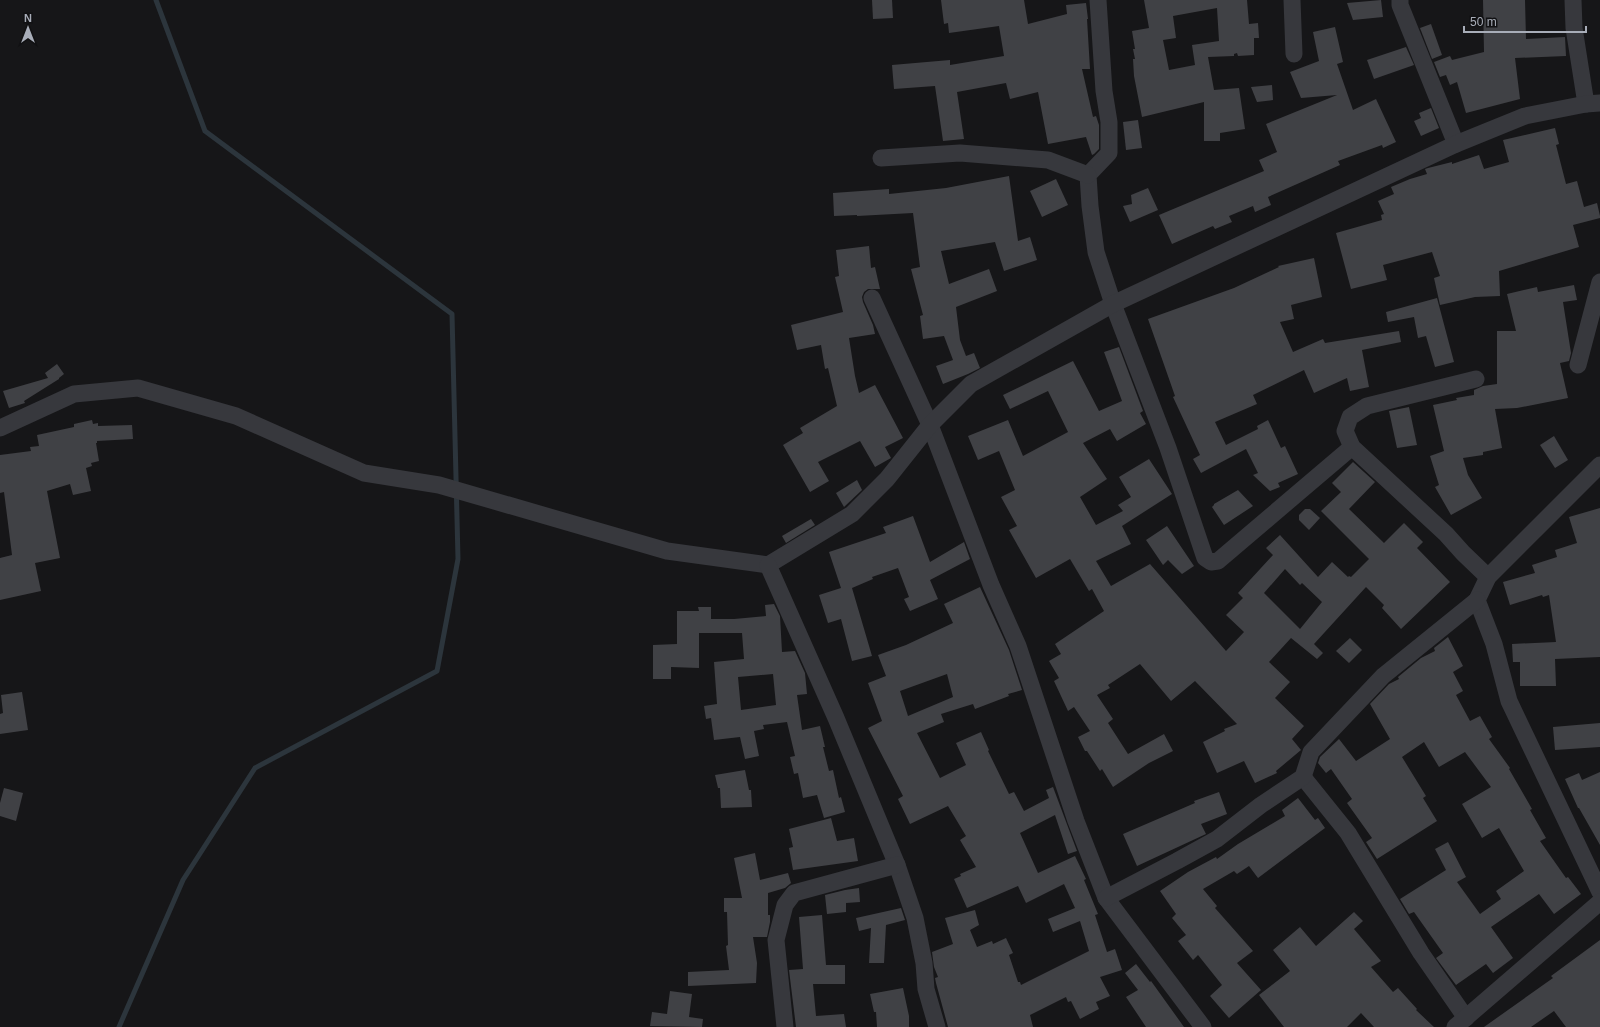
<svg xmlns="http://www.w3.org/2000/svg" width="1600" height="1027" viewBox="0 0 1600 1027" font-family="Helvetica,sans-serif">
	<rect width="100%" height="100%" fill="#161618"/>
	<g fill="none" stroke-linecap="round" stroke-linejoin="round">
		<polyline stroke="#2c353c" stroke-width="5" points="119,1027 183,880 255,768 437,671 458,559 452,314 205,131 156,0"/>
	</g>
	<g fill="#404145" fill-rule="evenodd">
		<polygon points="872,0 892,0 893,18 873,19"/>
		<polygon points="941,0 1024,0 1028,24 1067,14 1066,5 1086,3 1088,19 1087,19 1090,69 1082,69 1093,117 1096,116 1099,125 1099,149 1094,154 1092,155 1086,137 1048,144 1038,92 1010,99 1006,83 957,92 964,139 943,141 935,86 894,89 892,65 950,60 950,65 1004,56 999,26 949,33 948,23 944,24"/>
		<path d="M 1144,0 L 1247,0 L 1249,24 L 1258,23 L 1259,38 L 1254,38 L 1254,55 L 1238,56 L 1237,53 L 1234,54 L 1234,56 L 1208,57 L 1214,90 L 1239,88 L 1245,129 L 1220,133 L 1220,141 L 1204,141 L 1204,102 L 1142,117 L 1134,76 L 1133,59 L 1135,59 L 1133,49 L 1135,49 L 1132,31 L 1149,28 ZM 1217,8 L 1219,41 L 1192,45 L 1195,65 L 1169,70 L 1163,40 L 1176,38 L 1173,16 Z"/>
		<polygon points="1381,0 1383,17 1353,20 1347,3"/>
		<polygon points="1483,0 1525,0 1526,39 1565,37 1566,56 1515,58 1520,99 1466,113 1457,82 1450,85 1446,75 1440,77 1434,62 1450,56 1452,60 1484,52"/>
		<polygon points="1431,24 1442,55 1432,59 1420,28"/>
		<polygon points="1335,27 1343,62 1337,64 1353,110 1376,99 1396,142 1383,148 1382,145 1338,161 1340,165 1268,197 1271,205 1255,212 1253,206 1229,216 1232,222 1215,229 1213,226 1172,244 1159,215 1264,171 1259,160 1277,152 1266,124 1337,95 1301,98 1290,72 1319,61 1313,32"/>
		<polygon points="1406,47 1414,65 1374,79 1367,60"/>
		<polygon points="1272,85 1273,100 1257,102 1251,87"/>
		<polygon points="1431,108 1439,128 1421,136 1414,121 1421,118 1419,113"/>
		<polygon points="1138,120 1142,148 1126,150 1123,122"/>
		<polygon points="1555,128 1559,144 1556,145 1566,184 1577,181 1584,207 1597,203 1600,216 1600,218 1573,225 1579,247 1499,271 1500,296 1475,297 1440,305 1434,278 1440,276 1432,252 1383,265 1387,280 1351,289 1336,233 1382,220 1381,215 1384,214 1378,201 1394,194 1391,187 1410,179 1427,174 1425,169 1428,168 1452,162 1452,164 1479,155 1484,169 1509,162 1503,140"/>
		<polygon points="1009,176 1018,241 1030,237 1037,260 1004,271 995,242 941,251 949,284 989,269 997,291 956,307 960,340 966,356 974,353 980,368 968,374 943,384 936,366 953,360 944,336 923,339 920,316 923,315 911,269 920,267 913,213 857,216 857,215 834,216 833,193 889,189 889,194 946,188"/>
		<polygon points="1056,179 1068,205 1042,217 1030,191"/>
		<polygon points="1148,188 1158,210 1130,222 1123,206 1132,204 1131,195"/>
		<polygon points="869,246 871,268 875,267 880,289 868,289 864,292 862,297 863,302 873,325 875,334 849,338 855,376 859,393 875,385 903,438 885,447 891,458 875,467 860,441 818,462 829,481 810,492 783,445 803,433 800,428 837,406 828,368 825,369 821,345 797,350 791,325 843,312 835,277 839,276 836,250"/>
		<polygon points="1314,258 1322,297 1291,305 1294,319 1280,322 1293,352 1323,339 1325,343 1399,331 1401,342 1362,350 1369,387 1350,391 1347,378 1314,393 1304,370 1253,395 1257,404 1215,422 1226,445 1258,429 1257,426 1268,420 1281,448 1285,446 1298,474 1278,483 1280,487 1270,491 1253,475 1258,473 1246,449 1201,473 1193,459 1200,455 1173,397 1175,396 1148,319 1234,288 1279,267 1278,266"/>
		<polygon points="1574,285 1577,300 1563,302 1571,353 1569,361 1560,363 1568,398 1517,408 1495,409 1502,448 1483,452 1483,455 1463,458 1468,475 1482,498 1451,515 1435,487 1439,485 1430,456 1444,451 1433,405 1457,400 1456,398 1474,395 1474,390 1483,386 1497,384 1497,331 1516,331 1507,294 1537,287 1538,292"/>
		<polygon points="1437,298 1454,362 1435,367 1426,336 1418,338 1414,317 1388,322 1386,312"/>
		<path d="M 1119,347 L 1143,411 L 1140,413 L 1146,424 L 1117,441 L 1110,429 L 1083,443 L 1107,479 L 1080,497 L 1096,525 L 1123,511 L 1118,505 L 1131,497 L 1119,477 L 1149,459 L 1172,494 L 1122,526 L 1131,544 L 1096,561 L 1111,586 L 1150,564 L 1226,651 L 1244,632 L 1226,615 L 1243,598 L 1238,593 L 1273,555 L 1266,548 L 1280,535 L 1318,577 L 1332,562 L 1348,577 L 1349,576 L 1351,577 L 1369,559 L 1321,511 L 1341,492 L 1332,483 L 1353,462 L 1375,482 L 1349,509 L 1384,543 L 1404,523 L 1423,542 L 1417,548 L 1450,582 L 1401,629 L 1382,608 L 1384,605 L 1366,587 L 1314,644 L 1323,653 L 1317,659 L 1291,638 L 1269,662 L 1290,682 L 1275,698 L 1304,726 L 1292,739 L 1301,750 L 1276,771 L 1277,773 L 1255,783 L 1244,761 L 1217,773 L 1203,742 L 1225,731 L 1224,729 L 1237,724 L 1195,681 L 1171,701 L 1140,664 L 1108,685 L 1110,688 L 1097,695 L 1113,719 L 1108,723 L 1128,754 L 1164,734 L 1173,751 L 1149,763 L 1113,787 L 1102,769 L 1100,771 L 1087,751 L 1085,751 L 1078,737 L 1090,731 L 1074,707 L 1068,711 L 1054,681 L 1059,678 L 1049,661 L 1061,654 L 1055,644 L 1104,611 L 1092,589 L 1089,591 L 1070,559 L 1036,578 L 1009,530 L 1017,526 L 1001,497 L 1015,490 L 999,451 L 978,460 L 968,436 L 1008,420 L 1023,456 L 1068,432 L 1048,391 L 1010,409 L 1003,395 L 1073,361 L 1099,411 L 1122,401 L 1104,352 ZM 1285,569 L 1300,585 L 1302,583 L 1322,602 L 1300,629 L 1264,593 Z"/>
		<polygon points="57,364 64,374 59,378 59,379 24,401 25,403 9,408 3,391 48,378 45,373"/>
		<polygon points="1409,407 1417,445 1397,448 1389,411"/>
		<polygon points="92,420 93,424 98,423 98,426 132,425 133,439 97,441 97,443 96,443 99,461 91,463 92,466 86,468 91,491 73,495 70,484 47,491 60,558 35,563 41,591 0,600 0,558 12,555 4,492 0,493 0,455 31,451 30,447 39,446 37,435 74,427 74,424"/>
		<polygon points="1554,436 1568,460 1555,468 1540,445"/>
		<polygon points="857,480 862,490 844,507 836,493"/>
		<polygon points="1238,490 1253,506 1224,525 1212,507 1214,505 1214,504"/>
		<polygon points="1600,508 1600,657 1555,659 1556,686 1520,686 1520,662 1513,662 1512,644 1556,642 1549,595 1543,597 1542,595 1510,605 1503,582 1535,573 1532,565 1557,557 1555,550 1577,543 1569,517"/>
		<polygon points="1305,509 1310,509 1320,518 1309,530 1299,520 1299,515"/>
		<polygon points="913,516 930,562 964,542 970,559 930,580 938,599 910,611 904,599 909,597 898,568 872,577 873,579 852,588 872,656 852,661 841,619 828,623 819,595 841,588 829,552 886,533 883,527"/>
		<polygon points="811,519 815,525 786,543 782,536"/>
		<polygon points="1167,526 1194,566 1182,574 1168,560 1163,565 1146,540"/>
		<path d="M 980,587 L 1009,650 L 1022,690 L 1008,694 L 1009,696 L 975,709 L 973,704 L 941,714 L 944,722 L 917,733 L 940,778 L 966,765 L 956,743 L 981,732 L 989,750 L 988,751 L 1009,794 L 1014,792 L 1024,811 L 1049,798 L 1046,790 L 1053,787 L 1077,851 L 1068,854 L 1055,815 L 1020,833 L 1038,873 L 1075,856 L 1086,879 L 1084,880 L 1098,914 L 1095,915 L 1107,952 L 1115,949 L 1122,970 L 1100,977 L 1110,996 L 1096,1002 L 1099,1009 L 1080,1019 L 1071,1001 L 1068,1002 L 1066,997 L 1030,1015 L 1033,1027 L 948,1027 L 936,983 L 935,978 L 938,977 L 934,967 L 932,952 L 953,944 L 945,918 L 975,910 L 979,925 L 970,930 L 977,947 L 992,941 L 993,944 L 1006,938 L 1013,953 L 1009,955 L 1018,982 L 1020,982 L 1021,985 L 1089,951 L 1080,921 L 1053,932 L 1048,919 L 1075,908 L 1064,884 L 1026,903 L 1018,886 L 967,908 L 954,879 L 961,876 L 960,874 L 976,867 L 960,840 L 966,836 L 948,806 L 910,824 L 898,799 L 903,796 L 868,728 L 882,721 L 868,683 L 886,676 L 878,655 L 906,645 L 953,623 L 944,604 ZM 947,674 L 953,697 L 908,716 L 900,691 Z"/>
		<path d="M 774,604 L 780,616 L 782,652 L 795,651 L 805,673 L 807,694 L 797,695 L 802,730 L 820,726 L 825,747 L 823,747 L 829,771 L 833,770 L 839,798 L 841,797 L 845,812 L 824,818 L 817,795 L 803,798 L 798,773 L 794,774 L 790,757 L 795,756 L 787,722 L 763,725 L 764,729 L 754,731 L 759,756 L 745,759 L 740,737 L 714,740 L 711,718 L 706,719 L 704,706 L 717,704 L 714,662 L 744,659 L 742,633 L 699,633 L 699,668 L 671,667 L 671,679 L 653,679 L 653,645 L 677,644 L 677,611 L 699,611 L 698,607 L 711,607 L 711,619 L 734,619 L 766,616 L 765,605 ZM 773,674 L 776,705 L 741,710 L 738,677 Z"/>
		<polygon points="1448,637 1463,666 1453,672 1463,691 1456,695 1470,721 1480,716 1492,737 1489,739 1510,768 1509,769 1532,809 1530,810 1546,838 1540,841 1566,878 1568,877 1581,894 1554,914 1539,894 1491,927 1513,958 1493,973 1486,964 1456,985 1436,958 1443,953 1414,912 1409,914 1400,899 1446,870 1435,849 1448,842 1466,877 1457,882 1480,914 1501,899 1496,891 1524,871 1499,828 1482,838 1462,804 1491,787 1465,752 1439,767 1424,742 1402,757 1426,796 1423,798 1437,821 1377,859 1366,842 1372,838 1347,803 1352,799 1331,769 1326,773 1318,763 1320,757 1339,739 1356,761 1390,739 1370,704 1389,684 1399,679 1398,677 1421,658 1435,651 1434,648"/>
		<polygon points="1350,638 1362,650 1349,663 1336,651"/>
		<polygon points="22,692 28,730 0,734 0,714 3,713 1,695"/>
		<polygon points="1600,723 1600,747 1555,750 1553,727"/>
		<polygon points="745,770 749,790 751,790 752,807 721,808 720,788 718,788 715,775"/>
		<polygon points="1600,772 1600,845 1579,808 1578,808 1565,779 1579,773 1582,780"/>
		<polygon points="4,788 23,793 16,821 0,816 0,803"/>
		<polygon points="1219,792 1227,814 1201,824 1206,834 1137,866 1123,834 1195,803 1194,801"/>
		<polygon points="1298,798 1315,820 1318,818 1325,828 1258,878 1249,866 1237,874 1234,871 1203,889 1217,906 1215,908 1253,951 1237,963 1261,990 1229,1018 1210,996 1222,985 1198,955 1193,960 1178,941 1186,935 1172,918 1176,914 1160,891 1188,872 1216,857 1217,859 1238,844 1285,816 1282,810"/>
		<polygon points="831,818 837,841 854,838 858,861 793,870 789,848 793,847 789,829"/>
		<polygon points="755,853 760,880 788,873 791,883 785,888 768,893 768,915 770,915 770,922 767,937 753,937 757,963 756,983 688,986 688,972 729,970 726,946 728,945 727,912 724,912 724,898 742,898 734,858"/>
		<polygon points="859,888 860,902 846,903 846,912 827,914 825,895 845,890"/>
		<polygon points="901,908 905,920 886,925 884,963 869,963 871,928 859,931 856,918"/>
		<polygon points="1354,912 1363,921 1354,929 1381,961 1371,967 1393,992 1398,988 1417,1009 1416,1010 1434,1027 1374,1027 1361,1013 1347,1027 1284,1027 1259,995 1290,971 1273,950 1300,927 1316,946"/>
		<polygon points="822,915 826,965 845,965 845,984 813,984 816,1016 844,1014 846,1027 796,1027 789,970 803,969 799,917"/>
		<polygon points="1600,940 1600,1027 1566,1027 1554,1011 1531,1027 1484,1027 1553,978 1551,976"/>
		<polygon points="1136,964 1150,982 1151,981 1184,1027 1146,1027 1126,997 1138,990 1125,973"/>
		<polygon points="903,988 909,1016 909,1027 877,1027 876,1012 874,1012 870,994"/>
		<polygon points="670,991 692,994 689,1017 703,1019 702,1027 650,1026 652,1012 667,1014"/>
	</g>
	<g fill="none" stroke-linecap="round" stroke-linejoin="round">
		<g stroke="#37383d" stroke-width="17">
			<polyline points="1098,0 1104,91 1109,122 1109,153 1088,175 1090,206 1096,252 1113,304 1168,448 1205,558 1211,562 1218,561 1352,447"/>
			<polyline points="1292,0 1294,54"/>
			<polyline points="1400,0 1400,5 1456,144"/>
			<polyline points="1573,0 1574,28 1586,104"/>
			<polyline points="881,158 960,153 1048,160 1088,175"/>
			<polyline points="872,298 930,425 991,585 1018,646 1076,821 1106,898 1203,1027"/>
			<polyline points="1578,365 1600,282"/>
			<polyline points="1476,379 1367,406 1350,417 1345,431 1352,447 1446,534 1463,553 1488,577"/>
			<polyline points="0,428 74,394 138,388 236,416 364,473 439,485 667,551 768,565 852,514 887,479 930,425 971,384 1113,304 1456,144 1525,116 1586,104 1600,103"/>
			<polyline points="1600,465 1488,577 1477,600 1494,644 1509,701 1600,892"/>
			<polyline points="768,565 836,718 897,865 915,918 924,963 926,989 937,1027"/>
			<polyline points="1303,777 1348,833 1421,953 1466,1018"/>
			<polyline points="1106,898 1177,861 1217,839 1261,805 1303,777 1311,752 1383,676 1477,600"/>
			<polyline points="785,1027 776,940 785,905 794,893 897,865"/>
			<polyline points="1455,1027 1600,902"/>
		</g>
	</g>
	<g transform="translate(28 28)" stroke="#111113" stroke-width="3" paint-order="stroke">
	<path d="M0-3L7 15L0 10L-7 15Z" fill="#a8adb8"/>
	<text y="-6" font-size="11" font-weight="bold" text-anchor="middle" fill="#a8adb8">N</text>
	</g>
	<path d="M1464 26v6h122v-6" fill="none" stroke="#a8adb8" stroke-width="2"/>
	<text x="1470" y="26" font-size="12" fill="#a8adb8" stroke="#111113" stroke-width="3" paint-order="stroke">50 m</text>
</svg>
